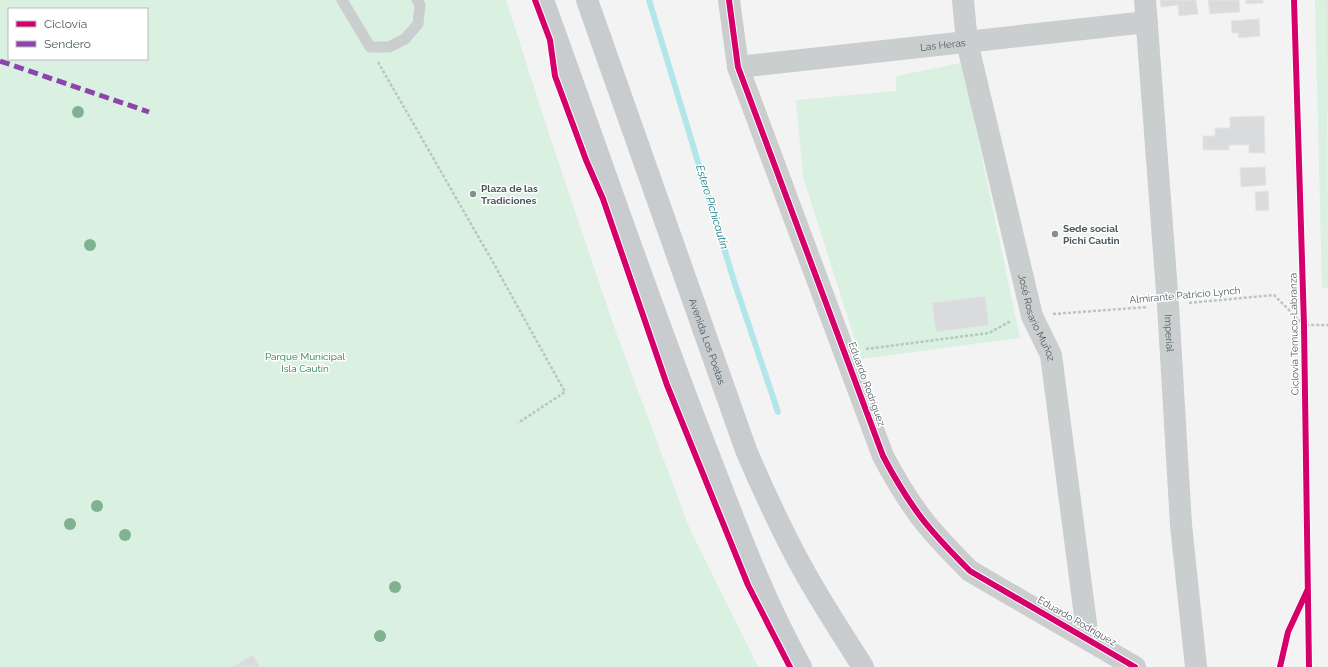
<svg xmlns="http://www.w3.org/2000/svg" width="1328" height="667" viewBox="0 0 1328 667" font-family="Raleway,sans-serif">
	<rect width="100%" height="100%" fill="#f3f3f3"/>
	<g fill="#daf0e0" fill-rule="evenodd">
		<path d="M 0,0 L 506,0 L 552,143 L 617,335 L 689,527 L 758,667 L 0,667 ZM 9,9 L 147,9 L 147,59 L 9,59 Z"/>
		<polygon points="1315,0 1327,0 1328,288 1322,288"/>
		<polygon points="962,63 1020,338 861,359 803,177 796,100 896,91 896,76"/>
	</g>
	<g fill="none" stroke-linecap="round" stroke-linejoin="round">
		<polyline stroke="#b3e6ea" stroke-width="6" points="649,0 734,281 778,412"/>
	</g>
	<g fill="#d9dbdc" stroke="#e5e5e6">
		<polygon points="1160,0 1196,0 1198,14 1179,16 1178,5 1161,7"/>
		<polygon points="1208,0 1239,0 1240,12 1210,14"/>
		<polygon points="1246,0 1263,0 1263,3 1246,4"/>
		<polygon points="1327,0 1328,0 1328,108"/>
		<polygon points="1259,19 1260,36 1239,38 1238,33 1232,33 1231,21"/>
		<polygon points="1264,116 1265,153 1249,153 1249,145 1229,145 1229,150 1203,150 1203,136 1215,136 1215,128 1230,128 1230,117"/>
		<polygon points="1265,167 1266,185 1241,187 1240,168"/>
		<polygon points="1268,191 1269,210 1256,211 1255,192"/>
		<polygon points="985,296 989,325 936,332 932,303"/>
		<polygon points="253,655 260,667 232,667"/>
	</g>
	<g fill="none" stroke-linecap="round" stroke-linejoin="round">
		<g stroke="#bbc5c1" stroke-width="2.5" stroke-dasharray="3 2" stroke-linecap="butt">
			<polyline points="378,62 494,264 565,392 518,423"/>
			<polyline points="1189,303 1274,295 1304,325 1328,325"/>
			<polyline points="1053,314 1148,307"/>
			<polyline points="866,349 989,333 1011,321"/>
		</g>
		<polyline stroke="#cbcece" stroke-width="11" points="342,0 370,47 389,47 405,39 418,24 420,5 417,0"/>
		<g stroke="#cbcece" stroke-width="22">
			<path d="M 729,0 L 738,67 L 883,456 C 894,477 906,497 920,516 C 935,536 952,553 970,571 L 1135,667"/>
			<path id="s1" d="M 963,0 L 967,42 L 1032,316 L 1051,355 L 1088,639"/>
			<path id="s2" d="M 1145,0 L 1168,305 L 1181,525 L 1196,667"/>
			<path id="s3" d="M 738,67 L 1147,22"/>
		</g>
		<g stroke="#c8ccce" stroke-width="22">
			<path d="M 543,0 C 598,151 649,303 708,453 C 736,525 763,599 801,667"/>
			<path id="s4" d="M 587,0 L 746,450 C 759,481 773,511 788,541 C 810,585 837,626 863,667"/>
		</g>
		<polyline stroke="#8e44ad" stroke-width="5" stroke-dasharray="10 5" stroke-linecap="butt" points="0,61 149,112"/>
		<g stroke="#fff" stroke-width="8">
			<g id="cycleway">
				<polyline points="535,0 550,40 555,76 586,160 603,199 667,385 748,585 790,667"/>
				<path d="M 729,0 L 738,67 L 883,456 C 894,477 906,497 920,516 C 935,536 952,553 970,571 L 1135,667"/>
				<polyline points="1294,0 1304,325 1309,667"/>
				<polyline points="1280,667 1288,632 1307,591"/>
			</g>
		</g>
		<use href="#cycleway" stroke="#d6006c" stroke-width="6"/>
	</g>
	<g fill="#7fb291">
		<circle cx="78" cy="112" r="6"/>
		<circle cx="90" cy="245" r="6"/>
		<circle cx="97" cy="506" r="6"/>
		<circle cx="70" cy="524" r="6"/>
		<circle cx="125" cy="535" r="6"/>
		<circle cx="395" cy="587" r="6"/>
		<circle cx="380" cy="636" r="6"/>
	</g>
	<g fill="#868e92" stroke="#fff" stroke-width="1.5">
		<circle cx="473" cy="194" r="4"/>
		<circle cx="1055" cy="234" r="4"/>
	</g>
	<g text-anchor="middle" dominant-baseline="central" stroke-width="3" stroke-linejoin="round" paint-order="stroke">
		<g font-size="10" fill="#4b585e" stroke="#fff">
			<text stroke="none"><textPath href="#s3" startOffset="206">Las Heras</textPath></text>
			<text transform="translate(1185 295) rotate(-5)">Almirante Patricio Lynch</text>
			<text stroke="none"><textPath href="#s1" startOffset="327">José Rosario Muñoz</textPath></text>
			<text stroke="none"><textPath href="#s2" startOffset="334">Imperial</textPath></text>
			<text transform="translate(1294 334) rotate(-91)">Ciclovía Temuco-Labranza</text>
			<text stroke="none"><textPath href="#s4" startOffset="362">Avenida Los Poetas</textPath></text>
			<text transform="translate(867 384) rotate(70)">Eduardo Rodríguez</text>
			<text transform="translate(1077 621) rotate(30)">Eduardo Rodríguez</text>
		</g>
		<g font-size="10" font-weight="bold" fill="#4b585e" stroke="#fff" text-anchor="start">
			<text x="481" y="188">Plaza de las<tspan x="481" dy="12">Tradiciones</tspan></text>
			<text x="1063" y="228">Sede social<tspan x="1063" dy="12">Pichi Cautin</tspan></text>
		</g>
		<g font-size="10" fill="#207c41" stroke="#fff">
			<text x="305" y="356">Parque Municipal<tspan x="305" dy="12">Isla Cautín</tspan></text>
		</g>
		<g font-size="11" font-style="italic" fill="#177f87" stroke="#fff">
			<text transform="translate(712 207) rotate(73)">Estero Pichicautín</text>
		</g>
	</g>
	<rect x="8" y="8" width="140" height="52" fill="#ffffff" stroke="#b7bcbf"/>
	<rect x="16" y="21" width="20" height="6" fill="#d6006c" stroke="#b7bcbf"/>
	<text x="44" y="28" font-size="12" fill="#4b585e">Ciclovía</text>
	<rect x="16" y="41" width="20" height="6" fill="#8e44ad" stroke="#b7bcbf"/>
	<text x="44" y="48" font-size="12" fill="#4b585e">Sendero</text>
</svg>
